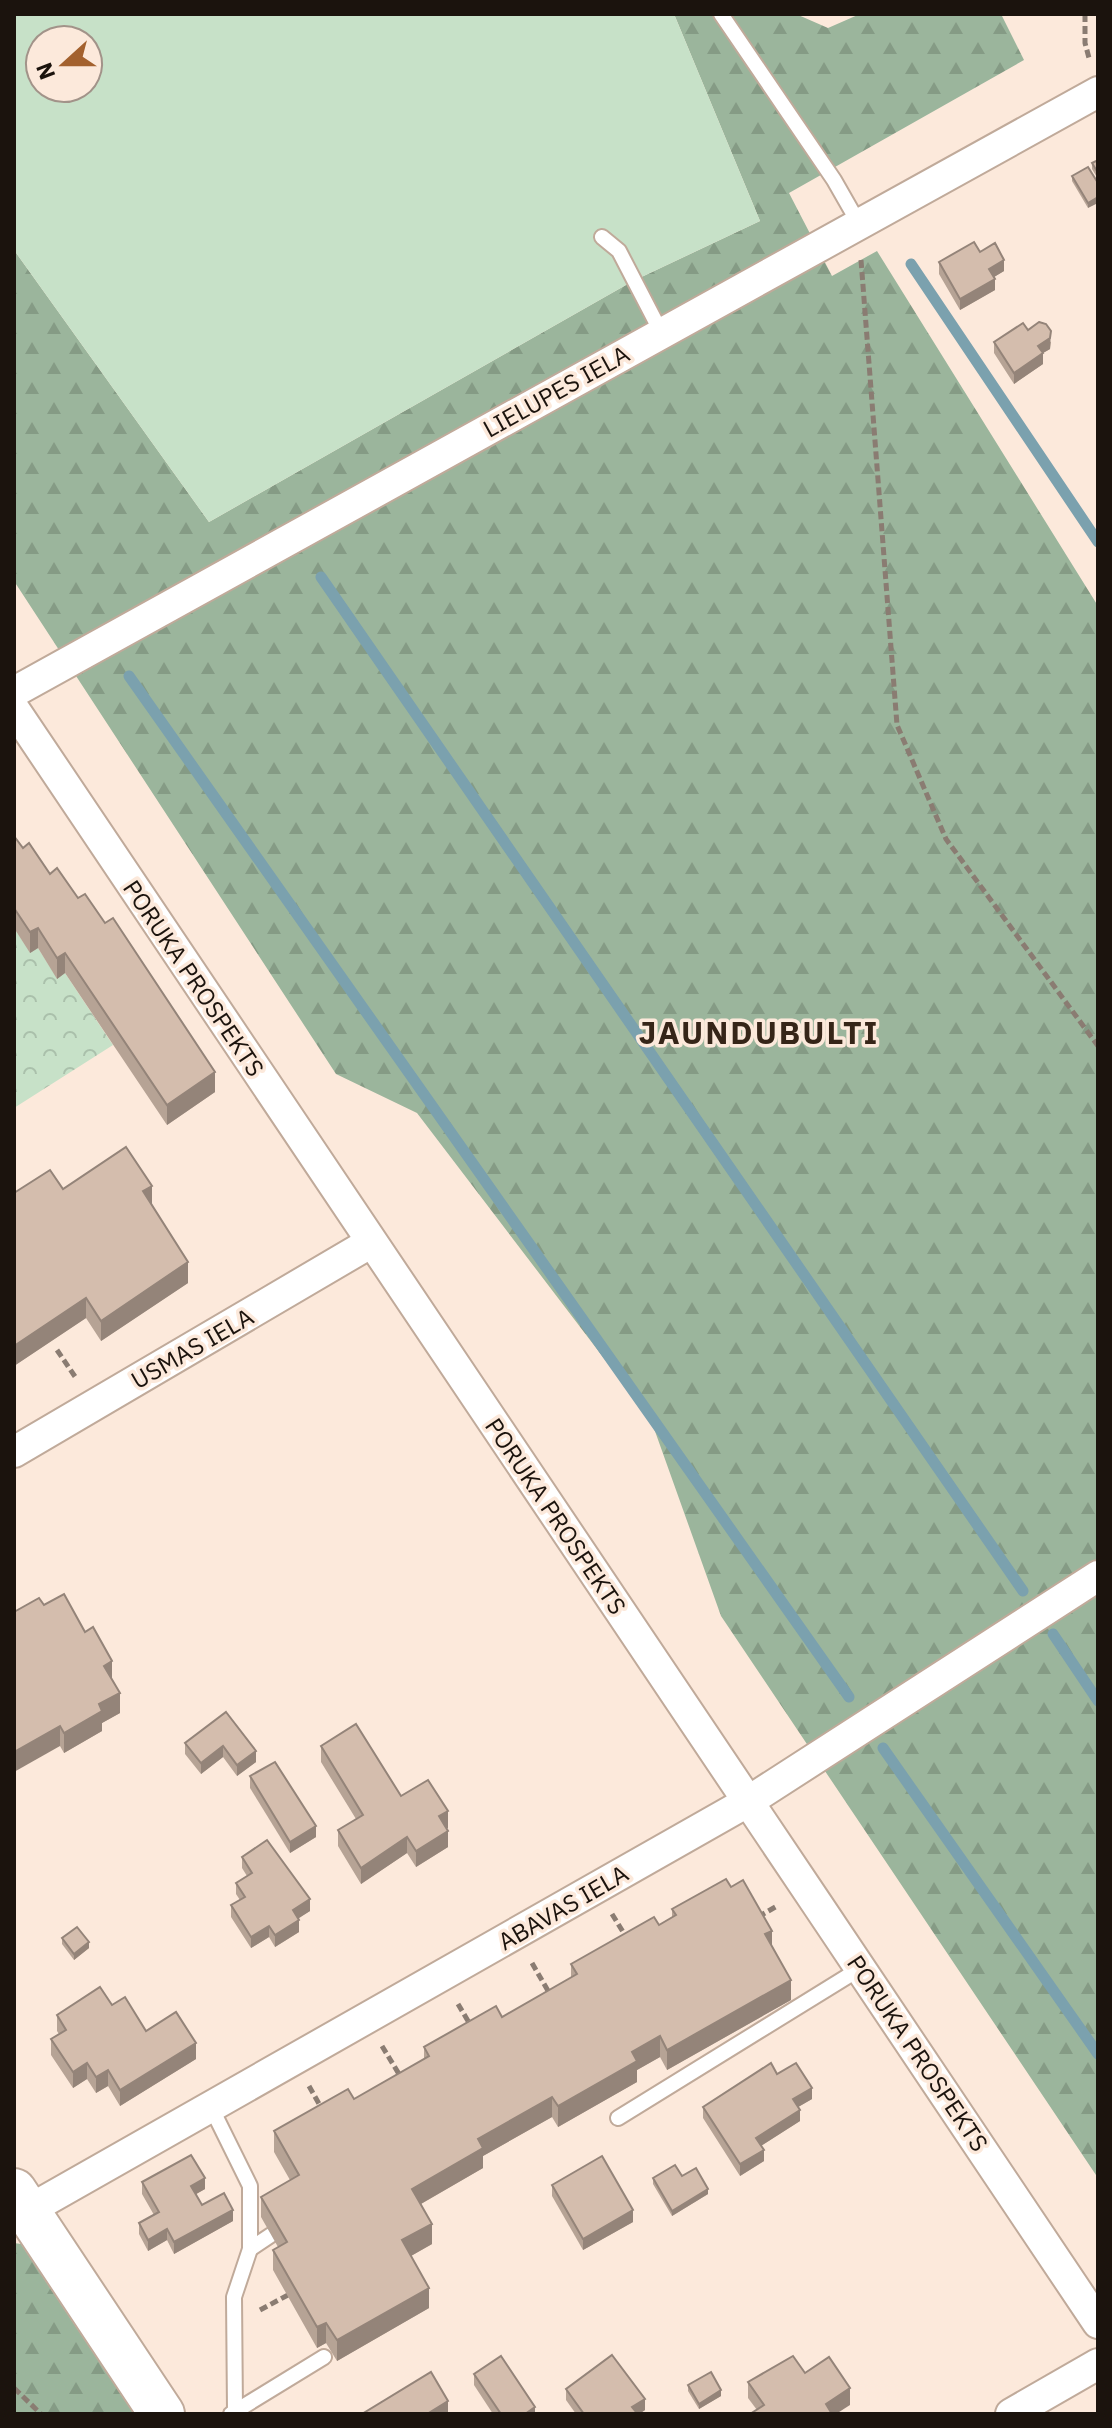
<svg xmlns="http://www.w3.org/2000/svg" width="1112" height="2428" viewBox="0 0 1112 2428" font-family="'IBM Plex Sans',sans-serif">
	<defs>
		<pattern id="forest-firs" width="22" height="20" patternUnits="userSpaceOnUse" patternTransform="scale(2)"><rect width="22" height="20" fill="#9bb59c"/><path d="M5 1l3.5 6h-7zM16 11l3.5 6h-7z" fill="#859b85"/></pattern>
		<pattern id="park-crowns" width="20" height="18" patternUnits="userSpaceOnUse" patternTransform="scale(2)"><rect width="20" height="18" fill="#c7e1c8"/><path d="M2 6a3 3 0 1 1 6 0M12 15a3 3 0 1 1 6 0" fill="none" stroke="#aac0ab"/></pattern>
	</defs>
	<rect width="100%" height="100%" fill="#fce9db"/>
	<g fill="url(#forest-firs)">
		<polygon points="674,14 796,14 828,28 860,14 1001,14 1024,60 789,193 832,276 877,251 1098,606 1098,2178 721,1616 651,1420 417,1113 336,1074 14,581 14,250 209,522 633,281 760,221"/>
		<polygon points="14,2243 21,2244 134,2414 14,2414"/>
	</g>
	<polygon fill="url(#park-crowns)" points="14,928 30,952 38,948 57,978 65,973 113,1045 14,1108"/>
	<path fill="#c7e1c8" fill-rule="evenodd" d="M 14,14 L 674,14 L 760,221 L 633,281 L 209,522 L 14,250 ZM 40,40 L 88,40 L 88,88 L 40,88 Z"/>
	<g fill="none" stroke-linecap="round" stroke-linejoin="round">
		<g stroke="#7ba1ae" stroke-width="11">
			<polyline points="911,264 1098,542"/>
			<polyline points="321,577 1023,1591"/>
			<polyline points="129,676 849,1697"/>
			<polyline points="1053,1634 1098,1701"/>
			<polyline points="883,1748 1098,2054"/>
		</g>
		<g stroke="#c0aa9a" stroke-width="18">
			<g id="service">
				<polyline points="721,14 834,180 858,222"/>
				<polyline points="602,237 619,251 661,332"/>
				<polyline points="211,2107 250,2186 250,2249 234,2297 235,2411"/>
				<polyline points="618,2118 861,1968"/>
				<polyline points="250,2249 271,2235"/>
				<polyline points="231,2414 324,2357"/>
			</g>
		</g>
		<g stroke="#c0aa9a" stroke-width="34">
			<g id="minor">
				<polyline points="14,692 1098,92"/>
				<path d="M 14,709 C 373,1248 738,1784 1098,2323"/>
				<polyline points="14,1452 370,1243"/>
				<polyline points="14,2214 27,2211 749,1801 1098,1576"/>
				<polyline points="1011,2414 1098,2364"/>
			</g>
		</g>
		<g stroke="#c0aa9a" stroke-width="48">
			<polyline id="primary" points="14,2191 162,2414"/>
		</g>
		<g stroke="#8a7c72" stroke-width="5" stroke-dasharray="8 4" stroke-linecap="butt">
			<polyline points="1085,14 1085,43 1089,58"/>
			<polyline points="861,260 897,725 946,839 1098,1046"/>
			<polyline points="57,1350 76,1378"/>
			<polyline points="612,1914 628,1940"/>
			<polyline points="758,1917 777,1906"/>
			<polyline points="532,1963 551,1996"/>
			<polyline points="458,2004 471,2026"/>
			<polyline points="382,2046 402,2079"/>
			<polyline points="309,2086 322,2109"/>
			<polyline points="260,2310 288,2295"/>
			<polyline points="14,2388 41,2414"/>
		</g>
		<use href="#service" stroke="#fff" stroke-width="14"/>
		<use href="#minor" stroke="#fff" stroke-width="30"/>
		<use href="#primary" stroke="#fff" stroke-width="44"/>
	</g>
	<g fill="#b6a395">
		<polygon points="1098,160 1098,179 1092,169 1092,163"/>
		<polygon points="1072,176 1098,183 1088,208 1072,181"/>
		<polygon points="980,252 1004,271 994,277 995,290 960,310 939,274 939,262"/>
		<polygon points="1028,330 1051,342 1050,349 1043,353 1043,364 1014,384 994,353 994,342"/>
		<polygon points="14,836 23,848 50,874 215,1092 167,1125 65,973 57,979 38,948 30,953 14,928"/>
		<polygon points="63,1189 152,1205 188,1283 101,1341 86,1318 14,1366 14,1193"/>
		<polygon points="44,1605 112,1680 120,1713 102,1723 102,1731 64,1753 60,1746"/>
		<polygon points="226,1712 256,1762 237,1776 223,1757 201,1774 185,1754 185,1743"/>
		<polygon points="321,1746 401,1796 448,1828 447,1828 448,1847 416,1867 407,1853 361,1884 338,1846 338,1830 356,1819 321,1762"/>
		<polygon points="250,1776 316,1837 290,1853 250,1788"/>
		<polygon points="242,1857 310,1911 298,1918 299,1932 275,1947 269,1937 251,1948 231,1917 231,1905 240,1900 236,1894 236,1883 247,1876 242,1868"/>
		<polygon points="731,1887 772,1947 791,2000 667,2070 660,2057 637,2070 637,2082 558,2127 552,2117 483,2156 483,2168 421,2204 432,2244 411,2256 429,2308 337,2361 326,2343 317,2348 273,2270 273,2250 278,2247 261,2217 261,2197 290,2180 274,2152 274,2131 354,2099 424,2059 424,2047 502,2017 571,1978 571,1964 659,1925 672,1917 672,1909"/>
		<polygon points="62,1938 89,1948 74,1960 62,1944"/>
		<polygon points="112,2005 146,2031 196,2059 120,2106 108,2086 96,2093 87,2079 73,2088 51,2055 51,2039 59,2034 57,2031 57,2015"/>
		<polygon points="777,2074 812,2099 798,2107 800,2121 761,2146 764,2161 740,2176 703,2118 703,2107"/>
		<polygon points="682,2176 708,2194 672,2216 653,2184 653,2178"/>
		<polygon points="142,2182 205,2189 196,2194 202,2205 233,2221 174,2254 167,2240 148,2251 139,2234 139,2223 154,2215 142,2194"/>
		<polygon points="552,2185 633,2222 583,2250 552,2196"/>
		<polygon points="805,2373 850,2405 757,2410 748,2398 748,2382"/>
		<polygon points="474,2374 535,2414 493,2414 474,2385"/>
		<polygon points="688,2385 721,2396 699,2409 688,2391"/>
		<polygon points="566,2389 645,2410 639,2414 576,2414 566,2400"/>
	</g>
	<g fill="#948479">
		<polygon points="1098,197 1098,203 1088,208 1088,203"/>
		<polygon points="1004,260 1004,271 989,280 989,269"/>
		<polygon points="995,279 995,290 960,310 960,299"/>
		<polygon points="1051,331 1050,349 1043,353 1043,364 1014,384 1014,373"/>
		<polygon points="38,928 38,948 30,953 30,932"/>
		<polygon points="65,953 65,973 57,979 57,958"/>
		<polygon points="215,1072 215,1092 167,1125 167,1105"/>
		<polygon points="152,1186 152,1206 143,1191"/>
		<polygon points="188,1262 188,1283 101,1341 101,1321"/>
		<polygon points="86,1298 86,1318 14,1366 14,1346"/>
		<polygon points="112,1661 112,1681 104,1666"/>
		<polygon points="120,1693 120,1713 102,1723 102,1731 64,1753 64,1733 99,1704"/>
		<polygon points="60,1726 60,1746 14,1772 14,1752"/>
		<polygon points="223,1746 223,1757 201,1774 201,1763"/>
		<polygon points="256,1751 256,1762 237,1776 237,1765"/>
		<polygon points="448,1811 448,1828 439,1833 439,1816"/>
		<polygon points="316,1826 316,1837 290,1853 290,1842"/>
		<polygon points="448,1831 448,1847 416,1867 416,1851"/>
		<polygon points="407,1837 407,1853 361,1884 361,1868"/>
		<polygon points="310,1899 310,1911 293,1922 293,1910"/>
		<polygon points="299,1920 299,1932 275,1947 275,1935"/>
		<polygon points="269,1926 269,1937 251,1948 251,1937"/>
		<polygon points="772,1931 772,1951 765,1934"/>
		<polygon points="89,1942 89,1948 74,1960 74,1954"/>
		<polygon points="791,1980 791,2000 667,2070 667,2050"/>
		<polygon points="660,2036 660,2057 637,2070 637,2082 558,2127 558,2106 632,2052"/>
		<polygon points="196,2043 196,2059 120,2106 120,2090"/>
		<polygon points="87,2063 87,2079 73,2088 73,2072"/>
		<polygon points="108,2070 108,2086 96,2093 96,2077"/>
		<polygon points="812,2088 812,2099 793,2110 793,2099"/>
		<polygon points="552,2097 552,2117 483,2156 483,2168 412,2209 412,2189 478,2139"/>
		<polygon points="800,2110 800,2121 756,2149 756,2138"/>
		<polygon points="764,2150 764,2161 740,2176 740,2164"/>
		<polygon points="205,2178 205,2189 191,2197 191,2186"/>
		<polygon points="708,2189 708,2194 672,2216 672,2211"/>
		<polygon points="233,2210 233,2221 174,2254 174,2242"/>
		<polygon points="633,2210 633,2222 583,2250 583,2239"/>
		<polygon points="432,2224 432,2244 402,2261 402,2240"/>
		<polygon points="167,2229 167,2240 148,2251 148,2240"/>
		<polygon points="429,2288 429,2308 337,2361 337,2340"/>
		<polygon points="326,2323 326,2343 317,2348 317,2327"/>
		<polygon points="850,2388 850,2405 836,2414 826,2414 826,2404"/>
		<polygon points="721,2390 721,2396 699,2409 699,2404"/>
		<polygon points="645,2399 645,2410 639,2414 632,2414 632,2407"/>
		<polygon points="448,2401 448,2412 445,2414 427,2414"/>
		<polygon points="535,2407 535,2414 525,2414"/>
	</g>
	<g fill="#d4bdad" stroke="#948479" stroke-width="2">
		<polygon points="1098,160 1098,173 1092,163"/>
		<polygon points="1088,167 1098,183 1098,197 1088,203 1072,176"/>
		<polygon points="974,242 980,252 995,243 1004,260 989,269 995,279 960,299 939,262"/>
		<polygon points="1039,322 1046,324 1051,331 1050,338 1038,346 1043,353 1014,373 994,342 1023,323 1028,330"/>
		<polygon points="14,836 23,848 29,843 50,874 57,868 78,898 85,894 105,923 113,918 215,1072 167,1105 65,953 57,958 38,928 30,932 14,908"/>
		<polygon points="126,1147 152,1186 143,1191 188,1262 101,1321 86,1298 14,1346 14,1193 50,1170 63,1189"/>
		<polygon points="64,1594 85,1632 93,1627 112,1661 104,1666 120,1693 99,1704 102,1711 64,1733 60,1726 14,1752 14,1612 39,1598 44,1605"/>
		<polygon points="226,1712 256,1751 237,1765 223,1746 201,1763 185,1743"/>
		<polygon points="356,1724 401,1796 428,1780 448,1811 439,1816 448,1831 416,1851 407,1837 361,1868 338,1830 363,1815 321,1746"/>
		<polygon points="275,1762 316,1826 290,1842 250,1776"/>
		<polygon points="267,1840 310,1899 293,1910 299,1920 275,1935 269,1926 251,1937 231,1905 245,1897 236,1883 252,1873 242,1857"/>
		<polygon points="726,1879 731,1887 743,1880 772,1931 765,1934 791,1980 667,2050 660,2036 632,2052 637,2061 558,2106 552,2097 478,2139 483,2148 412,2189 432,2224 402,2240 429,2288 337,2340 326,2323 317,2327 273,2250 287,2242 261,2197 299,2175 274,2131 348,2089 354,2099 429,2056 424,2047 496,2006 502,2017 577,1974 571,1964 654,1917 659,1925 676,1915 672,1909"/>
		<polygon points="77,1927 89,1942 74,1954 62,1938"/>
		<polygon points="100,1987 112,2005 125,1997 146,2031 176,2012 196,2043 120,2090 108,2070 96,2077 87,2063 73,2072 51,2039 66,2030 57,2015"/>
		<polygon points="771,2063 777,2074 796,2063 812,2088 793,2099 800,2110 756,2138 764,2150 740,2164 703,2107"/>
		<polygon points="191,2155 205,2178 191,2186 202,2205 224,2193 233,2210 174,2242 167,2229 148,2240 139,2223 159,2212 142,2182"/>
		<polygon points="602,2156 633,2210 583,2239 552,2185"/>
		<polygon points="675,2165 682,2176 696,2168 708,2189 672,2211 653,2178"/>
		<polygon points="612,2355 645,2399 632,2407 637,2413 635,2414 584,2414 566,2389"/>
		<polygon points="501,2356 535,2407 525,2414 501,2414 474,2374"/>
		<polygon points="793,2356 805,2373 829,2357 850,2388 826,2404 832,2414 750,2414 764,2405 748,2382"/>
		<polygon points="431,2372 448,2401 427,2414 362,2414"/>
		<polygon points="711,2372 721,2390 699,2404 688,2385"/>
	</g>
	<g text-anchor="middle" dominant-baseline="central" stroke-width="7" stroke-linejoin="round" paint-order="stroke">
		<g font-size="24" fill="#1b130d" stroke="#fce9db">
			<text transform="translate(556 391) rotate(-29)">LIELUPES IELA</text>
			<text transform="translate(194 978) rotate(56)">PORUKA PROSPEKTS</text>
			<text transform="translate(192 1348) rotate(-30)">USMAS IELA</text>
			<text transform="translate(556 1516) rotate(56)">PORUKA PROSPEKTS</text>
			<text transform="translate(563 1907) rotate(-30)">ABAVAS IELA</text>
			<text transform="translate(918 2053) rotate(56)">PORUKA PROSPEKTS</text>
		</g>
		<g font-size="32" font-weight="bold" letter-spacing="2" fill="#362518" stroke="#fce9db">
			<text x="759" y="1032">JAUNDUBULTI</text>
		</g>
	</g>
	<rect width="1112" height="2428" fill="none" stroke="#1b130d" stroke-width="32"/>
	<g transform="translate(64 64) rotate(249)"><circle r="38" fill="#fce9db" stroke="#a29389" stroke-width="2"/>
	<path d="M0-6L14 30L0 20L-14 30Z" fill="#a3612e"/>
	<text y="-12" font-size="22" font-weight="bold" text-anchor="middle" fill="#1b130d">N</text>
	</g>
</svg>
